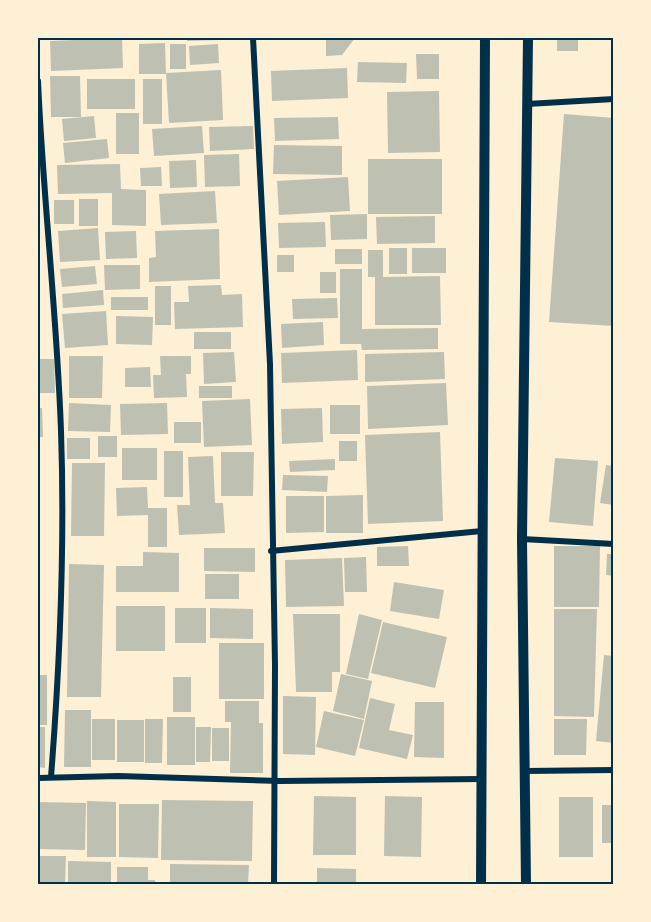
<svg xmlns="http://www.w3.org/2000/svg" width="651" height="922" viewBox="0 0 651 922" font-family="'PT Serif',serif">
	<rect width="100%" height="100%" fill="#fdf0d5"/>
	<g fill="#bec0b2">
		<polygon points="122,38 123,68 51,71 50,41"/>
		<polygon points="187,38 220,38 220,40 187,41"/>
		<polygon points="326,38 355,38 342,55 326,56"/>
		<rect x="557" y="38" width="21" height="13"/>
		<polygon points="165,43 166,74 139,74 139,44"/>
		<rect x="170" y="44" width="16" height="25"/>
		<polygon points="218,44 219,63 190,65 189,46"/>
		<polygon points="416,54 439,54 439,79 417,79"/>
		<polygon points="358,62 407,63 406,83 357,82"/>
		<polygon points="347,68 348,98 272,101 271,71"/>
		<polygon points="221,70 223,120 169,123 166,73"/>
		<polygon points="50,76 80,76 81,117 51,117"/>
		<rect x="87" y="79" width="48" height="30"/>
		<rect x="143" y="79" width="19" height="45"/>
		<polygon points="439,91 440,152 388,153 387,92"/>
		<rect x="116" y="113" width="23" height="41"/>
		<polygon points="564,114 614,118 614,326 549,322"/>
		<polygon points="94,116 96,138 64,141 62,119"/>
		<polygon points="338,117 339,139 275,141 274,118"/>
		<polygon points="202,126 204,153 154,156 152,129"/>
		<polygon points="253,126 254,149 210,151 209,127"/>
		<polygon points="107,139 109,158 65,163 63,143"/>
		<polygon points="274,145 342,146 342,175 273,174"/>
		<polygon points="239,154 240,186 205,187 204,155"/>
		<rect x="368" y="159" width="74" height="55"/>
		<polygon points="196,160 197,187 170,188 169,161"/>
		<polygon points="120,164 121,189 146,190 146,226 112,225 112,193 58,194 57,165"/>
		<polygon points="161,167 162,186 141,186 140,168"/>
		<polygon points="348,177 350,211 279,215 277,181"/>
		<polygon points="215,191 217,223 161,225 159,194"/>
		<rect x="79" y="199" width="19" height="27"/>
		<rect x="54" y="200" width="20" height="24"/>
		<polygon points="367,214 367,239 331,240 330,215"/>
		<polygon points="435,216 435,243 377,244 376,217"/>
		<polygon points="325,222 326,247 279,248 278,223"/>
		<polygon points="98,228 100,260 60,262 58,231"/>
		<polygon points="219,229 220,279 149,282 149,258 156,257 155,231"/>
		<polygon points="136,231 137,258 106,259 105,232"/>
		<rect x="389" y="248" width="18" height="26"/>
		<rect x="412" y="248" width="34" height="25"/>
		<rect x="335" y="249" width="27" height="15"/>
		<polygon points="368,250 383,250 383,277 440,276 441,325 375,325 375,277 368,277"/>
		<rect x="277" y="255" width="17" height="17"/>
		<polygon points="104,265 140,265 140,289 105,290"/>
		<polygon points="95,266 97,284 62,287 60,269"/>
		<polygon points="340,269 362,269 362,329 438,328 438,349 362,350 361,344 340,344"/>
		<rect x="320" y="272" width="16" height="21"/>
		<polygon points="221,285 222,295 242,294 243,327 175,329 174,302 189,302 188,286"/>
		<rect x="155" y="286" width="16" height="39"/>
		<polygon points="103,290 104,305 63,308 62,294"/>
		<rect x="111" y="297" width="37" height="13"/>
		<polygon points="337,298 338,318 293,319 292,299"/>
		<polygon points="106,311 108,345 65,348 62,314"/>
		<polygon points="116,316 153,317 152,345 116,344"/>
		<polygon points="323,322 324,345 282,348 281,324"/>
		<rect x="194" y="332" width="37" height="17"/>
		<polygon points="357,350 358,380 282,383 281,353"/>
		<polygon points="234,352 236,382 204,384 203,353"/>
		<polygon points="444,352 445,379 365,382 365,354"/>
		<polygon points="69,356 103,356 102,398 69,398"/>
		<polygon points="160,356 191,356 191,374 186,374 187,397 154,398 153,375 161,375"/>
		<polygon points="38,359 54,359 55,393 38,393"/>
		<polygon points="150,367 151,387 125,387 125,368"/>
		<polygon points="446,383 448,425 368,429 367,386"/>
		<rect x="199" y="386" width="33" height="12"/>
		<polygon points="250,399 252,445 204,447 202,401"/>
		<polygon points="69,403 111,405 110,432 68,431"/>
		<polygon points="167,403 168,434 121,435 120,404"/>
		<rect x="330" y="405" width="30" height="29"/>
		<polygon points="38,408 42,408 43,437 38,437"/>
		<polygon points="322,408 323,442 282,444 281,409"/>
		<rect x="174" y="422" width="27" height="21"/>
		<polygon points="440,432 443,521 368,524 365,435"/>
		<rect x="98" y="436" width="19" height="21"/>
		<rect x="67" y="438" width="23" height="21"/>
		<rect x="339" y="441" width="18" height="20"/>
		<rect x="122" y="448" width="35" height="32"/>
		<rect x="164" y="451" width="19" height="46"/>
		<polygon points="221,452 254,452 253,496 221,496"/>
		<polygon points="213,456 215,503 223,503 225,533 179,535 177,505 190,505 188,457"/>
		<polygon points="555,458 598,461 593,526 549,522"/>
		<polygon points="335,459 335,470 290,472 289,461"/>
		<polygon points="72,463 105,463 104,536 71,536"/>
		<polygon points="606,465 614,466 614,505 600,503"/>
		<polygon points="283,475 328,476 327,492 282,490"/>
		<polygon points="147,487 148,508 167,508 167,547 148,547 148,515 117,516 116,488"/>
		<polygon points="363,495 363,533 326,533 326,496"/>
		<polygon points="286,496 324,496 324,532 286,533"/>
		<polygon points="408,546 409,566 377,566 377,547"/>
		<polygon points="554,546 600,546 599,607 554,607"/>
		<polygon points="204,548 255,548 255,572 204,571"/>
		<polygon points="143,552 179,553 179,592 116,592 116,566 143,566"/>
		<polygon points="607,554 614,554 614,576 606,575"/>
		<polygon points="366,557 367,592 345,592 344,558"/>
		<polygon points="342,558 344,606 286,607 285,560"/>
		<polygon points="69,564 104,565 101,697 67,697"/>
		<rect x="205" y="574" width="34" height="25"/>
		<polygon points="394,582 444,590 439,619 390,611"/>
		<rect x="116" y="606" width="49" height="45"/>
		<rect x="175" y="608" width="31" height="35"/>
		<polygon points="210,608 253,609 253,639 210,638"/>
		<polygon points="554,609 597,609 594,717 554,716"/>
		<polygon points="293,614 340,614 340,672 332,672 332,692 296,692"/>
		<polygon points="359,614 382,620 368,679 346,674"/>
		<polygon points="383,622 447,637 435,688 371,673"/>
		<rect x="219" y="643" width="45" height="56"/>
		<polygon points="604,655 614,656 614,743 596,741"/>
		<polygon points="341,674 372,681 364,719 333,711"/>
		<rect x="38" y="675" width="9" height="50"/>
		<rect x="173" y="677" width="18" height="35"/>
		<polygon points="283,696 316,697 315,755 283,754"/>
		<polygon points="370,698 395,704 389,730 413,735 407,759 359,748"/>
		<polygon points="225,701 259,701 259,723 263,723 263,773 230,773 231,722 225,722"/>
		<polygon points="415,702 444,702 444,758 414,757"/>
		<polygon points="65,710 91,710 91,767 64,767"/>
		<polygon points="324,711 364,720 355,756 316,747"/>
		<rect x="167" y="717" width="28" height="48"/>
		<rect x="92" y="719" width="23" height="41"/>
		<polygon points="145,719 163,719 162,763 145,763"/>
		<polygon points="554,719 587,719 586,755 554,755"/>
		<rect x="117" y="720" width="27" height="42"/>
		<polygon points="38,727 45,727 45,768 38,767"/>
		<polygon points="196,727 211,727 210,762 196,762"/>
		<rect x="212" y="728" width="17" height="33"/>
		<polygon points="314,796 356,797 356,855 313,855"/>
		<polygon points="385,796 422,797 421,857 384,856"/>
		<rect x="559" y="797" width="34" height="60"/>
		<polygon points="162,800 253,801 252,861 161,860"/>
		<polygon points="87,801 116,802 116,857 87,857"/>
		<polygon points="38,802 86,803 85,850 38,849"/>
		<polygon points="119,804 159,804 158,858 119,857"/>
		<rect x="602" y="805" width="12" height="38"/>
		<polygon points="38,856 66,856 65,884 38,884"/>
		<polygon points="68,861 111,862 111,884 68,884"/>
		<polygon points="170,864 249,865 248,884 170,884"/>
		<polygon points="117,867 148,867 148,880 155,880 155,884 117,884"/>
		<polygon points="317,868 356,869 356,884 317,884"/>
	</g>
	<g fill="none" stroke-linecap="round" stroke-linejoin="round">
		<g stroke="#003049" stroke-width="6">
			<polyline points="253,38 270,364 275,665 274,884"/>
			<path d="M 38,81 C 43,198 57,314 61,431 C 65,546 60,662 51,777"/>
			<polyline points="527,104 614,99"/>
			<polyline points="522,539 614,544"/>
			<polyline points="271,551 482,531"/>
			<polyline points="526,771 614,770"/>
			<polyline points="38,778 118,776 280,781 482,779"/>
		</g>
		<g stroke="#003049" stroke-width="10">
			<polyline points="481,884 485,38"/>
			<polyline points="526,884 522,539 528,38"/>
		</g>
	</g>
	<rect width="651" height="922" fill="none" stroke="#fdf0d5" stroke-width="78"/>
	<rect x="39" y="39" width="573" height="844" fill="none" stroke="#003049" stroke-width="2"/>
</svg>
